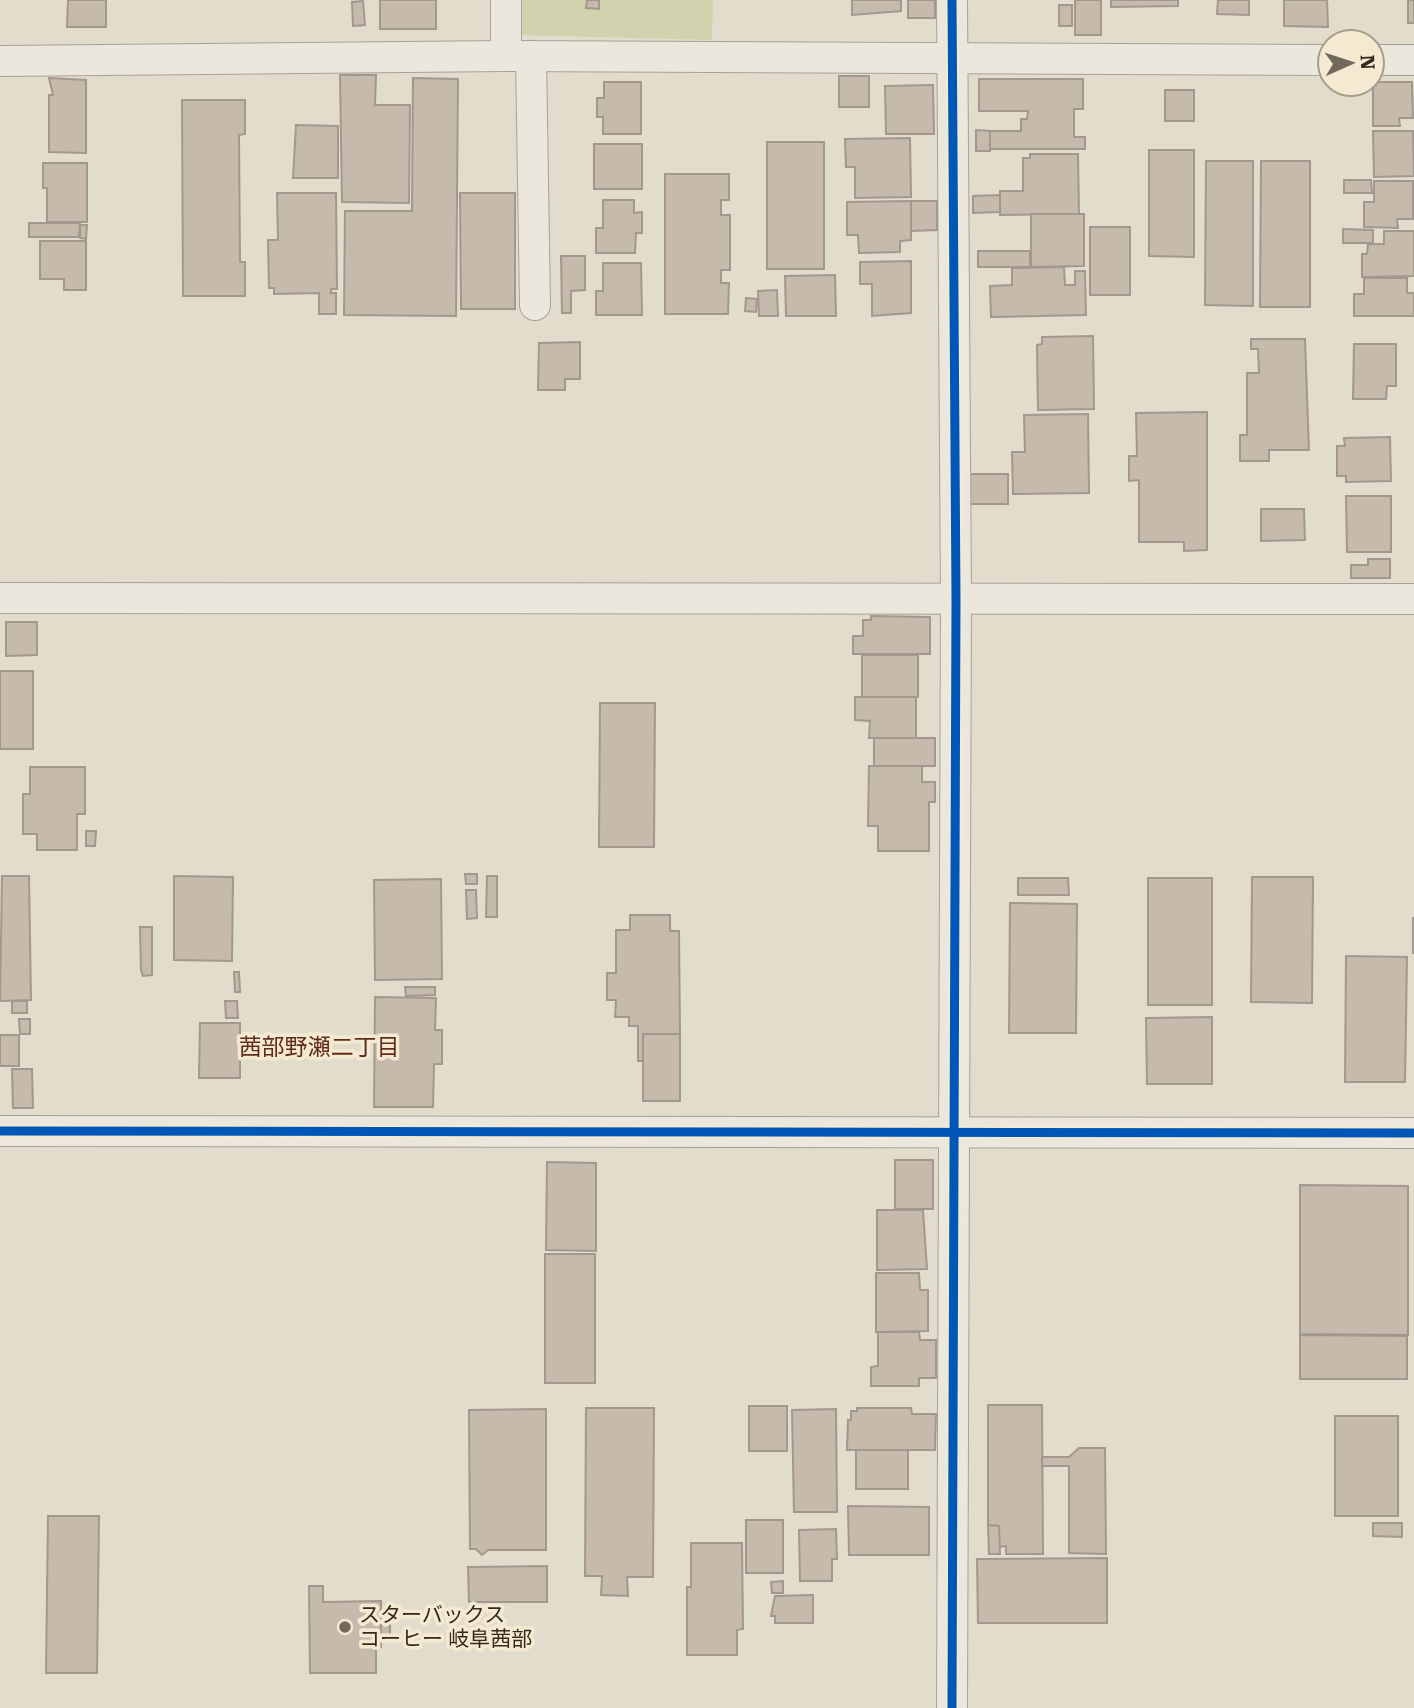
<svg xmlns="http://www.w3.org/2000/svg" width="1414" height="1708" viewBox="0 0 1414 1708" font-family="'Roboto Serif','Noto Sans JP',serif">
	<rect width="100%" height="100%" fill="#e2dccc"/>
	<polygon fill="#d2d2af" points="518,0 713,0 712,40 517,35"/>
	<g fill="#c6baad" stroke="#a2988c" stroke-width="2">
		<polygon points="68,0 106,0 106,27 67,27"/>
		<rect x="380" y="0" width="56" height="29"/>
		<polygon points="587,0 599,0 599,9 586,8"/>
		<polygon points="852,0 901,0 901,11 852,15"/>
		<rect x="908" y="0" width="27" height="18"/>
		<rect x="1075" y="0" width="26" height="35"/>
		<polygon points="1111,0 1178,0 1178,6 1111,7"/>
		<polygon points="1218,0 1249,0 1249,15 1217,14"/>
		<polygon points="1284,0 1327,0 1328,27 1284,26"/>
		<rect x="1408" y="0" width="6" height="23"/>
		<polygon points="363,1 365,25 353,26 352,2"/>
		<rect x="1059" y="5" width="13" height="21"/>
		<polygon points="340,75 376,75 375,105 410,105 409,203 342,202"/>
		<rect x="839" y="76" width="30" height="31"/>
		<polygon points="49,78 86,80 86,153 49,152 49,95 53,95"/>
		<polygon points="413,78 458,79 456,316 344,315 345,211 412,211"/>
		<polygon points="979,79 1083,79 1083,109 1074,109 1074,137 1085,137 1085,149 990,149 990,131 1021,131 1021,119 1027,119 1028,111 979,111"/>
		<polygon points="604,82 641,82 641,134 603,134 603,117 597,117 597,98 604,98"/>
		<polygon points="1373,82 1412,82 1413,118 1399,118 1400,126 1373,126"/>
		<polygon points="933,85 934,134 886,134 885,86"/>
		<rect x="1165" y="90" width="29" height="31"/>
		<polygon points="182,100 245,100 245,134 239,135 240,262 245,262 245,296 183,296"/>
		<polygon points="296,125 338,126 338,178 293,178"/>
		<polygon points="976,130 990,131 990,151 976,151"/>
		<polygon points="1373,131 1413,131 1414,176 1374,177"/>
		<polygon points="910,138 911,197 855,198 855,167 846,167 845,139"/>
		<rect x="767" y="142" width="57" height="127"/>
		<rect x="594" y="144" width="48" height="45"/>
		<polygon points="1149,150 1194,150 1194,257 1149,256"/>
		<polygon points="1030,154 1078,154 1079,214 1000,215 1000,191 1023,191 1023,158 1030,158"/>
		<polygon points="1206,161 1253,161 1253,306 1205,305"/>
		<polygon points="1261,161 1310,161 1310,307 1260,307"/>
		<polygon points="43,163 87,163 87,222 47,222 47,188 43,188"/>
		<polygon points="665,174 729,174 729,200 721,200 721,215 730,215 730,270 721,270 721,283 729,283 728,314 665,314"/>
		<polygon points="1344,180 1371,180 1372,193 1344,193"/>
		<polygon points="1374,181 1413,181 1413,219 1397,219 1398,228 1364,227 1364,202 1374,202"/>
		<polygon points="277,193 336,193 337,289 331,289 331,293 336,293 336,314 319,314 319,293 274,294 274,288 269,288 268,240 278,240"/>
		<polygon points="460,193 515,193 515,309 461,309"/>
		<polygon points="1000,195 1000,212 973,213 973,196"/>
		<polygon points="603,200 634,200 634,213 642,212 642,233 636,233 635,253 596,253 596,228 603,228"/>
		<polygon points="911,201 911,240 900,241 900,252 859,253 858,235 847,235 847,202"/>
		<polygon points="911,201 937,201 937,230 911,231"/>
		<polygon points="1031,214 1084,214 1084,266 1031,267"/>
		<polygon points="29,223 80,223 79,237 29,237"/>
		<polygon points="80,225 87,225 86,239 80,238"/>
		<rect x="1090" y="227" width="40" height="68"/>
		<polygon points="1343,229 1373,230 1373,243 1343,243"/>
		<polygon points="1384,231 1414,231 1414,276 1362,277 1362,254 1367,254 1368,244 1384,244"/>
		<polygon points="40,241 86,241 86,290 64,290 64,279 40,279"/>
		<rect x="978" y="251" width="52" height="16"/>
		<polygon points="561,256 585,256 585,290 571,291 571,313 562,313"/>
		<polygon points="911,261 911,313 872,316 872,284 860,284 860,262"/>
		<polygon points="603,263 641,263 642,315 596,315 596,291 603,291"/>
		<polygon points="1064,267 1065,285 1075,285 1075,271 1085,271 1086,315 991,317 990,286 1012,285 1012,268"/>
		<polygon points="835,275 836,316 786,316 785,276"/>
		<polygon points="1364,278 1407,278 1407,293 1414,293 1414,316 1354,316 1354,294 1364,294"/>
		<polygon points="777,290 778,316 759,316 758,291"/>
		<polygon points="746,298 757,299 756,312 745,311"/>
		<polygon points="1093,336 1094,409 1038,410 1037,345 1042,344 1042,337"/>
		<polygon points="1251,339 1305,339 1309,450 1269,450 1269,461 1240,461 1240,435 1247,435 1247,373 1259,373 1258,349 1251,349"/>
		<polygon points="580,342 580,379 565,379 565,390 538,390 539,343"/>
		<polygon points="1354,344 1396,344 1396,386 1387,386 1386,399 1353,399"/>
		<polygon points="1207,412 1207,550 1184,551 1184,542 1139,542 1139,480 1129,481 1129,456 1137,456 1136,413"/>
		<polygon points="1088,414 1089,493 1013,494 1012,452 1025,452 1024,415"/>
		<polygon points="1390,437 1391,481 1346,482 1346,476 1337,476 1337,446 1345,446 1344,438"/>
		<rect x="970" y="474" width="38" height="30"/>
		<polygon points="1346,496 1391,496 1391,552 1347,552"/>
		<polygon points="1261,509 1304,509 1305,540 1261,541"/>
		<polygon points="1368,559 1390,559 1390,578 1351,578 1351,565 1368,565"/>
		<polygon points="871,616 930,617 930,654 853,654 853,636 863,636 863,620 871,620"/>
		<polygon points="6,622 37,622 37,655 6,656"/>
		<rect x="862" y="655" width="56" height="42"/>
		<rect x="0" y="671" width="33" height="78"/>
		<polygon points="855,697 916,697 916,738 869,738 870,721 855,720"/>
		<polygon points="600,703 655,703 654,847 599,847"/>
		<rect x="874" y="738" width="61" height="28"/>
		<polygon points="869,766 922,766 922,782 935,782 935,802 929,802 929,851 878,851 878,826 868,826"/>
		<polygon points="30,767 85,767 85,814 77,814 77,850 37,850 37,834 23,834 23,794 30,794"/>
		<polygon points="86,831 96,831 95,846 86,846"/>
		<polygon points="465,874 477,874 477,884 466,884"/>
		<polygon points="2,876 29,876 31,1000 0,1001"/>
		<polygon points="174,876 233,877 232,961 174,960"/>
		<polygon points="487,876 497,876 497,917 486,917"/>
		<polygon points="1252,877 1313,877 1312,1003 1251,1002"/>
		<polygon points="1018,878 1068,878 1069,895 1018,895"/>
		<rect x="1148" y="878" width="64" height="127"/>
		<polygon points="441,879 442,979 375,980 374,880"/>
		<polygon points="466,890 476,890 477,918 467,919"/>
		<polygon points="1010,903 1077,904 1076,1033 1009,1033"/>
		<polygon points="630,915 670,915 670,931 679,931 680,1034 643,1034 643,1061 638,1061 638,1026 629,1026 629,1017 615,1017 616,1000 607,1000 607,973 616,973 616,930 630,930"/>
		<rect x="1413" y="918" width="1" height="35"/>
		<polygon points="140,927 152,927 152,975 143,976 141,970"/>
		<polygon points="1346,956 1407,957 1405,1082 1345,1082"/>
		<polygon points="234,972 239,972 240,992 235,992"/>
		<polygon points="405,987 435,987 435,995 406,996"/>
		<polygon points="375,997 436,998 435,1030 442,1030 442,1064 434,1064 433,1107 374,1107"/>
		<rect x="12" y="1001" width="15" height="12"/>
		<polygon points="225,1001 237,1001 238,1018 226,1018"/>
		<polygon points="1212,1017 1212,1084 1147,1084 1146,1018"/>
		<polygon points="19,1019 30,1019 30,1034 20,1034"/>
		<polygon points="200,1023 240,1023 240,1078 199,1078"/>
		<rect x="643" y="1034" width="37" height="67"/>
		<rect x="0" y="1035" width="19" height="31"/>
		<polygon points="12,1069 32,1069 33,1108 13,1108"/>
		<rect x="895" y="1160" width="38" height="49"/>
		<polygon points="547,1162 596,1163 596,1251 546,1250"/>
		<polygon points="1300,1185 1408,1186 1408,1335 1300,1334"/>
		<polygon points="877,1210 923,1210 927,1269 877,1270"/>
		<rect x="545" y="1254" width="50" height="129"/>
		<polygon points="876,1273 919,1273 920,1290 928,1290 928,1331 876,1332"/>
		<polygon points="878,1332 919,1332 920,1340 936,1340 936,1378 919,1378 919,1386 871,1386 871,1367 878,1366"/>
		<polygon points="1300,1335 1407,1336 1407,1379 1300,1379"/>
		<polygon points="988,1405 1042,1405 1043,1554 1006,1554 1006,1546 999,1547 999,1526 988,1525"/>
		<rect x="749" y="1406" width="38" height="45"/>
		<polygon points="586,1408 654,1408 653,1577 627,1577 628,1596 601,1595 602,1576 585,1576"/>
		<polygon points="857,1408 911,1408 912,1414 936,1414 935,1450 847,1450 848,1420 851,1420 851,1411 857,1411"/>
		<polygon points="546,1409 546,1550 488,1550 482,1555 476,1549 470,1549 469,1410"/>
		<polygon points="836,1409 837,1512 794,1512 792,1410"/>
		<rect x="1335" y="1416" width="63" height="100"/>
		<polygon points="1079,1448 1105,1448 1106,1554 1069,1553 1069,1466 1042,1466 1042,1457 1069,1457"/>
		<rect x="856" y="1450" width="52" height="39"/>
		<polygon points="848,1506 929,1507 929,1555 849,1555"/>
		<polygon points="48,1516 99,1516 97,1673 46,1673"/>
		<rect x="746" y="1520" width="37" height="53"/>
		<polygon points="1373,1523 1402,1523 1402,1537 1373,1536"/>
		<polygon points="988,1525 999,1526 1000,1554 989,1554"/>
		<polygon points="836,1529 837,1559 832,1559 832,1581 800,1581 799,1530"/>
		<polygon points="691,1543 742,1543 743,1629 737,1630 737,1655 687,1655 687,1587 691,1587"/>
		<polygon points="1107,1558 1107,1623 978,1623 977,1559"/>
		<polygon points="547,1566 547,1602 469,1602 468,1567"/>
		<polygon points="783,1581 783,1593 772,1593 771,1582"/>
		<polygon points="309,1586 323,1586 323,1602 381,1601 381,1647 376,1646 376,1673 310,1673"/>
		<polygon points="813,1595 813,1623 775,1623 775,1616 771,1616 775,1596"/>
		<rect x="381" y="1618" width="9" height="17"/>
	</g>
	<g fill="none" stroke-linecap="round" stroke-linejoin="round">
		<g stroke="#a8a195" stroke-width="32">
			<g id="street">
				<polyline points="952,0 956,600 952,1708"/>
				<polyline points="506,56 506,0"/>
				<polyline points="531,56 535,305"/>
				<polyline points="1372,60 1414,60"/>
				<polyline points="0,61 506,56 1330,60"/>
				<polyline points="0,598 1414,599"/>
				<polyline points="0,1131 1414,1133"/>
			</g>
		</g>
		<use href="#street" stroke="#ebe7dd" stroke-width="30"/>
		<g stroke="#f4ead2" stroke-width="13">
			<g id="cycleway">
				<polyline points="952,0 956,600 952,1708"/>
				<polyline points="0,1131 1414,1133"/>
			</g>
		</g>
		<use href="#cycleway" stroke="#0057b8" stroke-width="9"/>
	</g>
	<circle fill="#72685b" stroke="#f4ead2" stroke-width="2.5" cx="345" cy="1627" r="7"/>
	<g text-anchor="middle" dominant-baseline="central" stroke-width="7" stroke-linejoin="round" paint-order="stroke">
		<g font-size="21" fill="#36291e" stroke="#f4ead2" text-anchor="start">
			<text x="359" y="1615">スターバックス<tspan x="359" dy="24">コーヒー 岐阜茜部</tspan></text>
		</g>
		<g font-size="23" fill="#612c1e" stroke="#f4ead2">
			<text x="319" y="1047">茜部野瀬二丁目</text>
		</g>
	</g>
	<g transform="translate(1351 63) rotate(87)"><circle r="33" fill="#f4ead2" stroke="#a89d8a" stroke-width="2"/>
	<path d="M0-5L12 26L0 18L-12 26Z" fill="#72685b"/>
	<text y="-10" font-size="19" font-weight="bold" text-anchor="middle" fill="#36291e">N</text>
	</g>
</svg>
